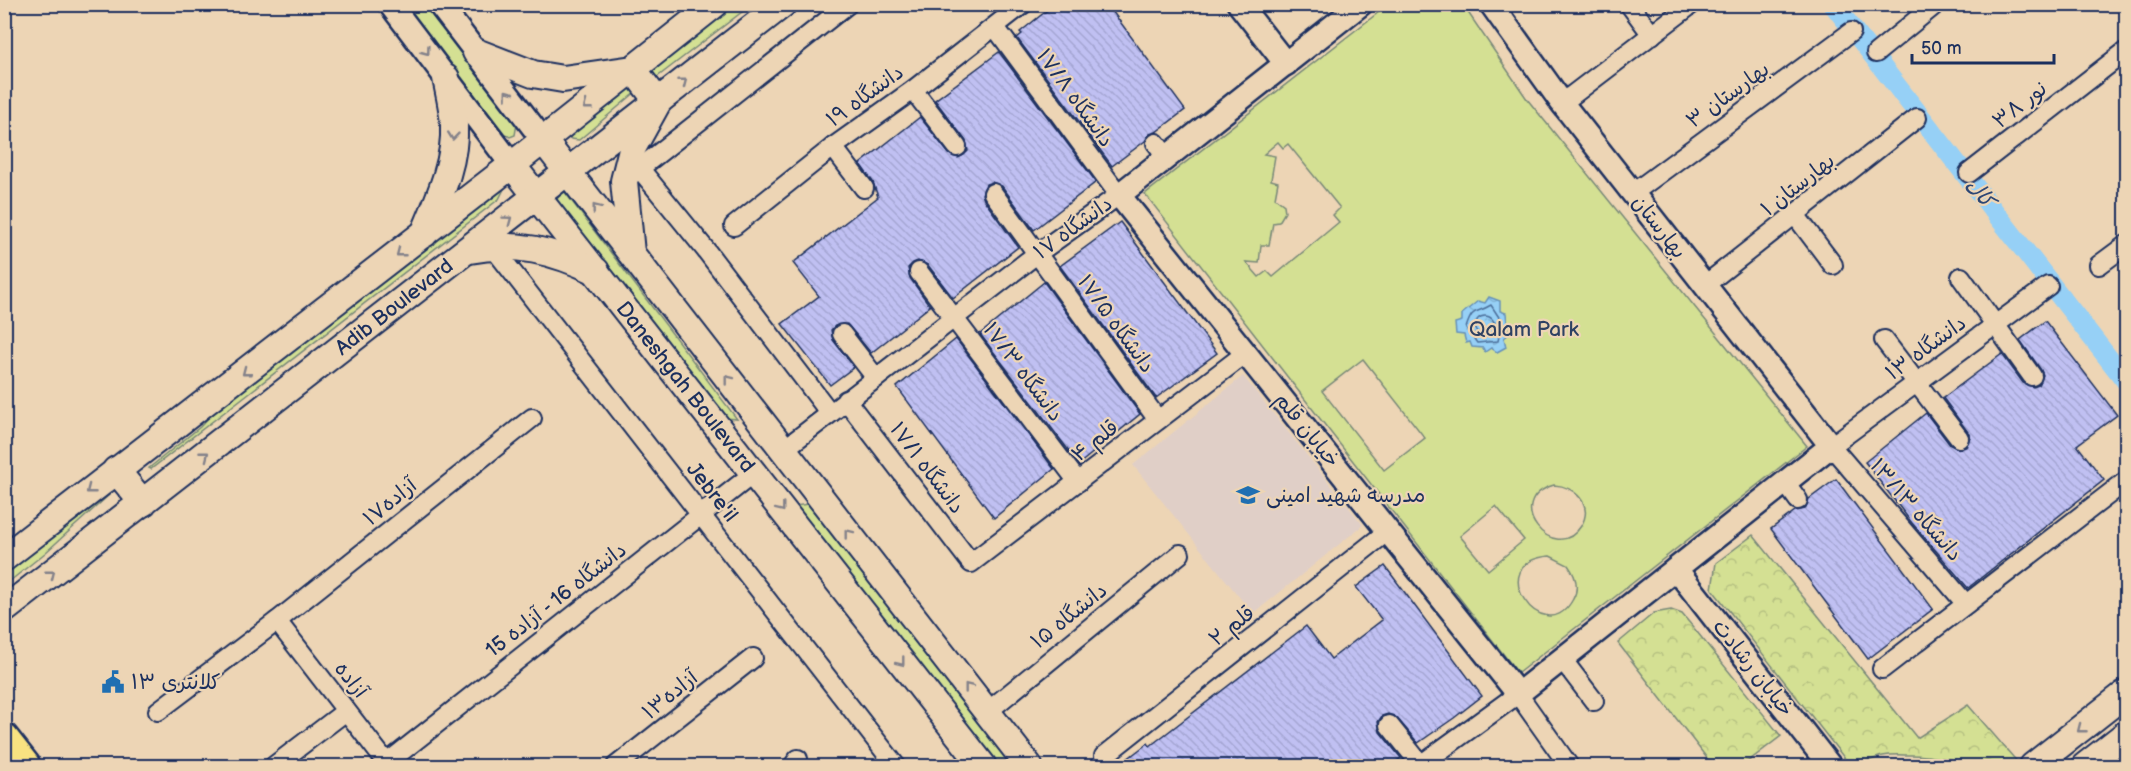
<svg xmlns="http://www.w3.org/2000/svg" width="2131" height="771" viewBox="0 0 2131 771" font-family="'Balsamiq Sans','Playpen Sans Arabic',sans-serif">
	<defs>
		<pattern id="forest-crowns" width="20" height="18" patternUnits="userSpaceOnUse" patternTransform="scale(1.5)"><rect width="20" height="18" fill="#d4e093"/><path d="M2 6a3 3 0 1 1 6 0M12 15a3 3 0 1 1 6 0" fill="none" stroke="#b5c081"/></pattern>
		<pattern id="water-ripples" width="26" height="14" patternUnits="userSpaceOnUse" patternTransform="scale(1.5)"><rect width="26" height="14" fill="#96d0f6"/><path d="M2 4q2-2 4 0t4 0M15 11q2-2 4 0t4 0" fill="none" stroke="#81b3d5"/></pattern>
		<pattern id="building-back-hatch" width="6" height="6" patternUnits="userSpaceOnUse" patternTransform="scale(1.5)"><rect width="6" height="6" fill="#c0c0f2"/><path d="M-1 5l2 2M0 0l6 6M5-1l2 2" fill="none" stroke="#a4a5d2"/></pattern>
	</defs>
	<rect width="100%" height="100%" fill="#edd5b5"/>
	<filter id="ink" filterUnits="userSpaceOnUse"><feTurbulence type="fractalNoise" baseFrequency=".0167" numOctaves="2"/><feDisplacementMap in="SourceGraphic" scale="12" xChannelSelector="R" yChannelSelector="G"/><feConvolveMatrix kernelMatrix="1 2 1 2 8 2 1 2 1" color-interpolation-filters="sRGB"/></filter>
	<g filter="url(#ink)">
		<polygon fill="#e0cfc7" points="1243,376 1363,525 1253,614 1133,465"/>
		<g fill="#d4e093" stroke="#788878" stroke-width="1.5" fill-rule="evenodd">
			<polygon points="405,5 424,5 517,124 515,135 510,137 504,133"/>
			<polygon points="729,5 751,5 652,81 644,70"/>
			<path d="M 1388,5 L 1463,5 L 1527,99 L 1807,446 L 1518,673 L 1145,194 ZM 1278,142 L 1283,148 L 1288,144 L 1340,208 L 1333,215 L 1339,222 L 1273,277 L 1267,271 L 1259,277 L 1246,262 L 1259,263 L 1261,245 L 1269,245 L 1273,223 L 1279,222 L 1285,212 L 1284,205 L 1275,198 L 1278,182 L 1271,180 L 1275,156 L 1264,154 ZM 1363,359 L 1425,438 L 1384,470 L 1322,391 ZM 1554,485 C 1575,486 1594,505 1581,526 C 1555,567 1499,501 1554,485 ZM 1496,506 L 1524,540 L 1488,570 L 1460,536 ZM 1550,556 L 1568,565 C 1576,576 1580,587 1573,599 C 1544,653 1480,561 1550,556 Z"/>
			<polygon points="630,82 637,91 579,140 571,139 569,136"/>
			<polygon points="501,185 504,189 499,199 151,469 149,468 200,427 222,403"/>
			<polygon points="564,191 737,419 725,418 556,200"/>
			<polygon points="108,492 109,495 45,553 5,585 5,572"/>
			<polygon points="808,504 1012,766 999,766 795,506"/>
		</g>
		<g fill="url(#forest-crowns)" stroke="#788878" stroke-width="1.5">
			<path d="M 1753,535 L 1917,738 L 1968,705 L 2020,765 C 1994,771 1941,755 1911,755 C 1902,755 1892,754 1883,756 C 1868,759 1861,770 1845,759 L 1712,589 L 1716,563 Z"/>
			<polygon points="1671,610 1682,614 1693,627 1781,736 1742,766 1713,766 1618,643 1654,613"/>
		</g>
		<polygon fill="url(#water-ripples)" stroke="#6590b9" stroke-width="1.5" points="1489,297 1500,301 1500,311 1506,313 1508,335 1504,338 1506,347 1497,352 1491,348 1485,352 1483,348 1472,347 1470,342 1466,343 1464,335 1456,334 1455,323 1462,321 1462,314 1478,301 1485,303"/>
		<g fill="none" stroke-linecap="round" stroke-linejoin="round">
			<g stroke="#4c6f9b" stroke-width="1.5">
				<path d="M 1491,305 L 1502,322 L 1498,341 L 1477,343 L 1466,328 C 1473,306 1475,315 1491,305 Z"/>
				<circle cx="1485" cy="326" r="10"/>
			</g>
			<polyline stroke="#96d0f6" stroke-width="20" points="1833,4 2126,381"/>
		</g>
		<g fill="url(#building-back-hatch)" stroke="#1b2f5e" stroke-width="1.5">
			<polygon points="1055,4 1107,4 1185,110 1156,132 1150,134 1145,141 1112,166 1017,38 1022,34 1020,32"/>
			<polygon points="999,52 1096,182 1034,230 1002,186 992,182 986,184 982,194 984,200 1018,247 953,298 928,265 918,261 913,263 908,268 910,278 930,306 871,353 847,324 835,326 831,330 833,340 854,367 830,385 782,324 819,296 793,263 878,197 873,182 860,164 920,117 949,154 958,158 964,155 968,151 966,141 935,100"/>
			<polygon points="1120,222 1217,353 1156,398 1060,266"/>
			<polygon points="1044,282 1140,414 1079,464 980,334"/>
			<polygon points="2045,321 2117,415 2077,445 2104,480 1968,588 1912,523 1865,462 1926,413 1950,445 1960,449 1966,447 1970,437 1968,432 1943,398 2002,354 2023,383 2033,387 2039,385 2043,375 2041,370 2020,340"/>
			<polygon points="956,339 1054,469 994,518 897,387"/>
			<polygon points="1836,479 1933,609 1868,659 1771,529 1795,511 1805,509 1809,499"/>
			<polygon points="1385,566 1482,696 1454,718 1418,743 1397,718 1388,714 1382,716 1378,722 1380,732 1401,758 1389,766 1118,766 1148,743 1150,746 1306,626 1331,659 1382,620 1356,587"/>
		</g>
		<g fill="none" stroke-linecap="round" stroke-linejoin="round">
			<g stroke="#1b2f5e" stroke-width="22">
				<g id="minor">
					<polyline points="1629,4 1652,35"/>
					<polyline points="1876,53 1936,4"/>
					<polyline points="913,90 957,147"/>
					<polyline points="1562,103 1692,4"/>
					<polyline points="1156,143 1167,157"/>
					<polyline points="833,147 864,188"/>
					<polyline points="640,169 705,249 830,413"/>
					<polyline points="1969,173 2126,51"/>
					<polyline points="630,176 848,4"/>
					<polyline points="993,193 1158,420"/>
					<polyline points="1633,193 1851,32"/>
					<polyline points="1796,216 1833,265"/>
					<polyline points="734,226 833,147 913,90 1023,4"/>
					<polyline points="492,246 896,766"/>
					<polyline points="2099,265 2126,245"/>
					<polyline points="919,272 1078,482"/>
					<polyline points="1961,277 2032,376"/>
					<polyline points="1705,285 1917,118"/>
					<polyline points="842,334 876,378"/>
					<polyline points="1884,340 1959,438"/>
					<polyline points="846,400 971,563 1246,353"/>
					<polyline points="783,450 1038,253 1119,195 995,27"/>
					<polyline points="1785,482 1798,500"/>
					<polyline points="1966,604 1831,446 2048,286"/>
					<polyline points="277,621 389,766"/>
					<polyline points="1562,659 1594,701"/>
					<polyline points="1882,669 2126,481"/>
					<polyline points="158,711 277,621 532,418"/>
					<polyline points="987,712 1180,554"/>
					<polyline points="1389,725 1422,766"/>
					<polyline points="1104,756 1388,531"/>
					<polyline points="387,763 754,473"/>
					<polyline points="274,766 346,711"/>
					<polyline points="616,766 753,658"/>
					<polyline points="793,766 798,759"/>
					<polyline points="1419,766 1518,694 1569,766"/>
				</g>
			</g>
			<g stroke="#1b2f5e" stroke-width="27">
				<g id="tertiary">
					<polyline points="390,4 512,165"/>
					<polyline points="439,4 543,140"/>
					<polyline points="1239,4 1286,64"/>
					<polyline points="1361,4 1119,195 1518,694 1831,446 1562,103 1491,4"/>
					<polyline points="1676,569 1830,766"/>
				</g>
			</g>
			<g stroke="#1b2f5e" stroke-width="30">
				<g id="secondary">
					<polyline points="476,52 533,74 563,79 633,69 658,102 632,149 624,181 631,253"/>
					<polyline points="543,140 1029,766"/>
					<path id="s1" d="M 512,165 L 983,766"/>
					<path d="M 424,234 C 438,200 456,163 454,125 C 453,109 449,93 446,78"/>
					<path d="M 469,250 C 515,241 554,251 596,271"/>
					<polyline points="116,470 143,503"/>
					<polyline points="4,558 512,165 715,4"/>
					<path id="s2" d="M 4,610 L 783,4"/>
					<polyline points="2033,766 2126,693"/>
					<polyline points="2085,766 2126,734"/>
				</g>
			</g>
			<g stroke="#1b2f5e" stroke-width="33">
				<polyline id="primary" points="4,738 26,766"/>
			</g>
			<use href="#minor" stroke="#edd5b5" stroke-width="18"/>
			<use href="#tertiary" stroke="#edd5b5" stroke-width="22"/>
			<use href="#secondary" stroke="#edd5b5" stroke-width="26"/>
			<use href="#primary" stroke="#f8e281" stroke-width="28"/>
		</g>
		<defs><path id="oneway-chevron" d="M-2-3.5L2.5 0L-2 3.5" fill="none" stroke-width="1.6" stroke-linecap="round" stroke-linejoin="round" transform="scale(1.5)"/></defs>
		<g stroke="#84828a">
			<use href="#oneway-chevron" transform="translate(426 51) rotate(53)"/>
			<use href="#oneway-chevron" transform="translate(683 82) rotate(-38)"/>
			<use href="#oneway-chevron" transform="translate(508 94) rotate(-127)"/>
			<use href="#oneway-chevron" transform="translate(587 106) rotate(142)"/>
			<use href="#oneway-chevron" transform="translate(453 136) rotate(96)"/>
			<use href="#oneway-chevron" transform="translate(596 208) rotate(-128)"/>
			<use href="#oneway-chevron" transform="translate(508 220) rotate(-37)"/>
			<use href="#oneway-chevron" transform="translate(400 253) rotate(142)"/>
			<use href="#oneway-chevron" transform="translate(246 372) rotate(142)"/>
			<use href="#oneway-chevron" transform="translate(728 379) rotate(-128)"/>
			<use href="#oneway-chevron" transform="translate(205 455) rotate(-38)"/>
			<use href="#oneway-chevron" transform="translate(90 490) rotate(142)"/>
			<use href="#oneway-chevron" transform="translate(781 508) rotate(52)"/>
			<use href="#oneway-chevron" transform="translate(848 533) rotate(-128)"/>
			<use href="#oneway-chevron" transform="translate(51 574) rotate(-38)"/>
			<use href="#oneway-chevron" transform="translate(901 662) rotate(52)"/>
			<use href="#oneway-chevron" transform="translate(968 687) rotate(-128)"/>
			<use href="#oneway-chevron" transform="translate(2081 729) rotate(142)"/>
		</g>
	</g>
	<defs>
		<g id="school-bare" transform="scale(1.8)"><path d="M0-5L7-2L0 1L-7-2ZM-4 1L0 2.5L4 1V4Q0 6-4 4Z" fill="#1f6fb2" stroke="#edd5b5" stroke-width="2.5" paint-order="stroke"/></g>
		<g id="civic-bare" transform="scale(1.8)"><path d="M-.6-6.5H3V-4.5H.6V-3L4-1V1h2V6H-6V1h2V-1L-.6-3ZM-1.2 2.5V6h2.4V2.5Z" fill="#1f6fb2" stroke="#edd5b5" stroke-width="2.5" paint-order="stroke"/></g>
	</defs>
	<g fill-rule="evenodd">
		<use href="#school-bare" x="1248" y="495"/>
		<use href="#civic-bare" x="113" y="682"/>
	</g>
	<g text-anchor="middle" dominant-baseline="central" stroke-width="4.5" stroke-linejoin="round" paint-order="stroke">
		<g font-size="21" fill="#1b2f5e" stroke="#edd5b5">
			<text transform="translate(1728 95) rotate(-36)">بهارستان ۳</text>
			<text transform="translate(865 96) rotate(-36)">دانشگاه ۱۹</text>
			<text transform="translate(1075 98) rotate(54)">دانشگاه ۱۷/۸</text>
			<text transform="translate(2020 105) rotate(-38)">نور ۳۸</text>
			<text transform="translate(1798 185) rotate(-38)">بهارستان ۱</text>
			<text transform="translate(1659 227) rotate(52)">بهارستان</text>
			<text transform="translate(1073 228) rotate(-36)">دانشگاه ۱۷</text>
			<text stroke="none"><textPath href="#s2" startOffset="494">Adib Boulevard</textPath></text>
			<text transform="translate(1116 324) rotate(54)">دانشگاه ۱۷/۵</text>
			<text transform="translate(1926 348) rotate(-36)">دانشگاه ۱۳</text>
			<text transform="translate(1023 372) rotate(53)">دانشگاه ۱۷/۳</text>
			<text stroke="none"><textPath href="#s1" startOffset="282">Daneshgah Boulevard</textPath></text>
			<text transform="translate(1307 430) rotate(51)">خیابان قلم</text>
			<text transform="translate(1095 441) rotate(-38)">قلم ۴</text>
			<text transform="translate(927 468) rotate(53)">دانشگاه ۱۷/۱</text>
			<text transform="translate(712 492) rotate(52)">Jebre'il</text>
			<text transform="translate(390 502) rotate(-39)">آزاده۱۷</text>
			<text transform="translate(1916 510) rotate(49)">دانشگاه ۱۳/۱۳</text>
			<text transform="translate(556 600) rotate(-38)">دانشگاه 16 - آزاده 15</text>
			<text transform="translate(1069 616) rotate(-39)">دانشگاه ۱۵</text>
			<text transform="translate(1232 626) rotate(-38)">قلم ۲</text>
			<text transform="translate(1753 668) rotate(52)">خیابان رشادت</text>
			<text transform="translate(351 680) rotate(52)">آزاده</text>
			<text transform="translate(670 695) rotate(-39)">آزاده۱۳</text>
		</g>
		<g font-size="21" fill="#2e4163" stroke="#edd5b5">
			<text x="1524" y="329">Qalam Park</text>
		</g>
		<g font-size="21" fill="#1b2f5e" stroke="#edd5b5" text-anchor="start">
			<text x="1266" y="495">مدرسه شهید امینی</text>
			<text x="131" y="682">کلانتری ۱۳</text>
		</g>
		<g font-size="22" font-style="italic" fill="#2d4775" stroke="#edd5b5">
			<text transform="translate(1980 193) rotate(52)">کال</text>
		</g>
	</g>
	<rect width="2131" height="771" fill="none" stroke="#edd5b5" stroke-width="24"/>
	<rect x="12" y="12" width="2107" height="747" fill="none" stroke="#1b2f5e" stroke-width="2" filter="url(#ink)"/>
	<path d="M1912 54v9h142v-9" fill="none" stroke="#1b2f5e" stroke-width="3"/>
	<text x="1921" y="54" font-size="18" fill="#1b2f5e" stroke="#edd5b5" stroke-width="4.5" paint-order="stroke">50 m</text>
</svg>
